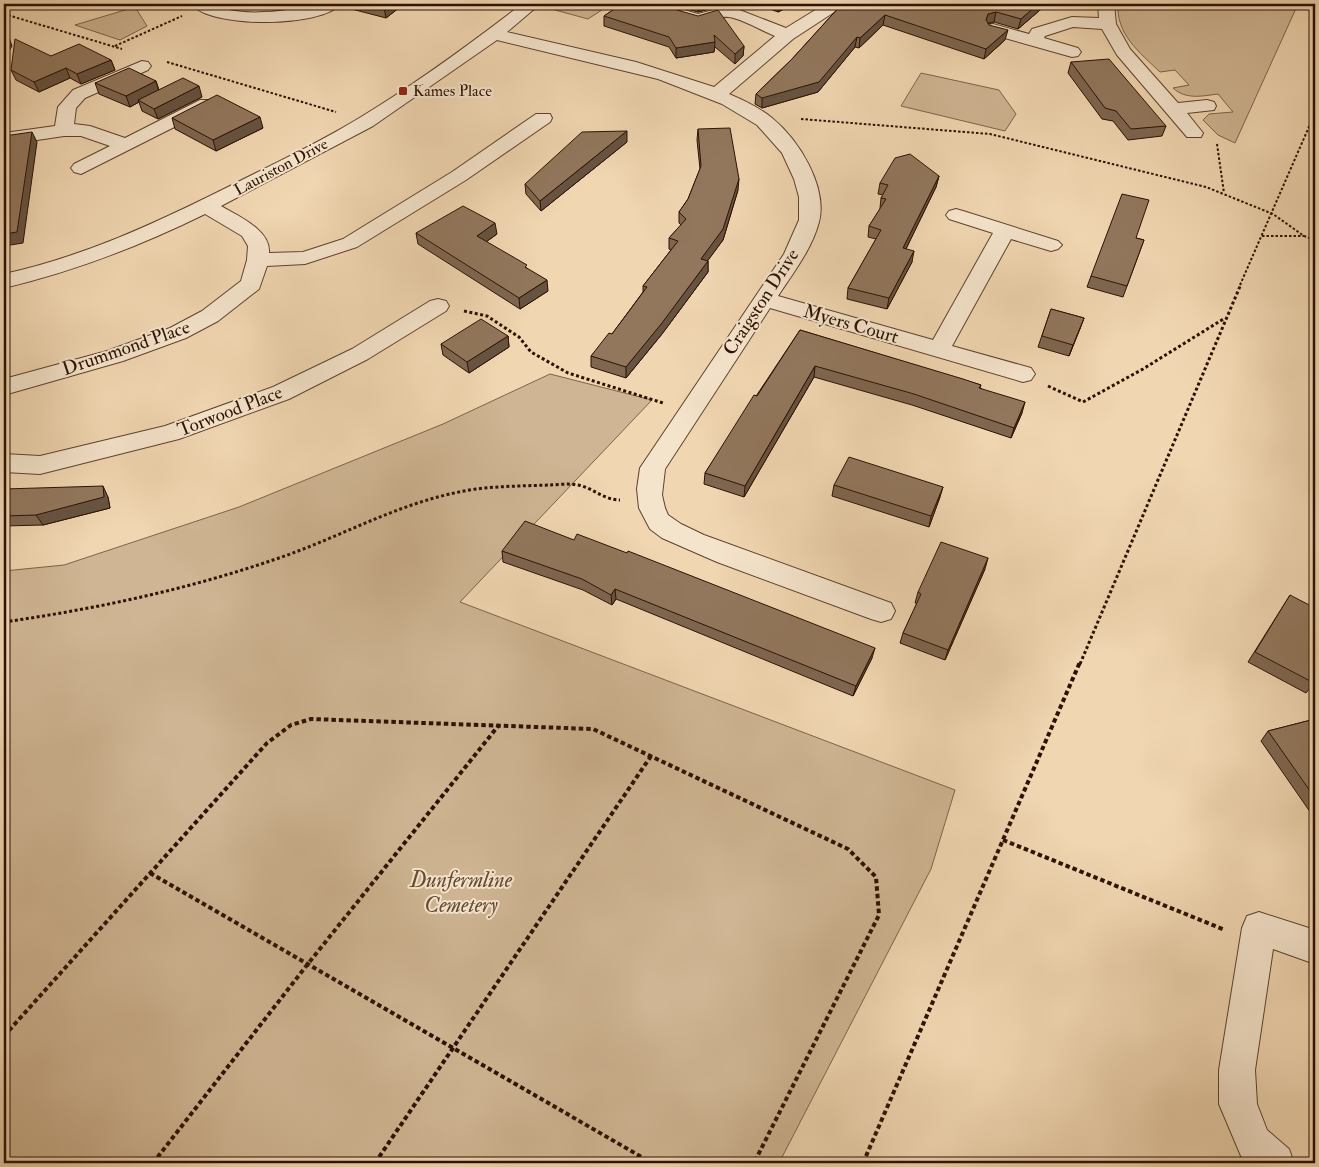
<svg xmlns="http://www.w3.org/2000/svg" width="1319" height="1167" viewBox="0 0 1319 1167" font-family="'IM FELL Double Pica',serif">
	<rect width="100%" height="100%" fill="#f0d6b1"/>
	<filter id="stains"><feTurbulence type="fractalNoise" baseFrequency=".004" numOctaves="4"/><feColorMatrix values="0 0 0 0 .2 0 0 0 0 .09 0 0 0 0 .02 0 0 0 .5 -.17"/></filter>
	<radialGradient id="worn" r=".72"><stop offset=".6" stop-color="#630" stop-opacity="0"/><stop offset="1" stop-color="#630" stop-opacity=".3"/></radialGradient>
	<g fill="#cfb593" stroke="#7e634a">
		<polygon points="548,4 611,4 588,19 544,7"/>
		<path d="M 1118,4 L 1298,4 L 1235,143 L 1218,135 L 1203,120 L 1209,114 L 1233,112 L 1218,94 C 1202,96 1186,100 1173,88 L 1189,85 L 1175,70 L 1160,72 C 1139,52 1116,34 1118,4 Z"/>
		<polygon points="135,7 147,26 120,40 75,25"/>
		<polygon points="921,73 999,90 1016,114 1005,131 901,106"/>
		<polygon points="550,374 652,400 460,602 955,790 931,869 779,1163 4,1163 4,571 64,565 239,507 443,424"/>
	</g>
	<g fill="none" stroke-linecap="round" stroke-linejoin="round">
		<g stroke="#5d422d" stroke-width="2">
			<g id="minor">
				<path d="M 192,4 C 209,3 214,7 229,10 C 240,12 252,13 264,12 C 290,12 315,2 340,4 C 324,27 209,29 192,4 Z"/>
				<path d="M 522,4 L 540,4 L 507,32 L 636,62 L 714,87 L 775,36 C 762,31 741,18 728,17 C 714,15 689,34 676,15 L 678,11 L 684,10 L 698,14 L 721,8 L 722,4 L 738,4 L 737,9 L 786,28 L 825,4 L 844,4 L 842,7 L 793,39 L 729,94 C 743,100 760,108 772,118 C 799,140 828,187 819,222 C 812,249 793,273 778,296 L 933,340 L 993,233 L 949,219 L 946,215 L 949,211 L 956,209 L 963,211 L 1058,241 L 1062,245 L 1058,249 L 1051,251 L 1011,239 L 952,346 L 1031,368 L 1035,374 L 1031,380 L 1023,382 L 770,308 L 665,469 L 662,495 L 665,508 L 668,515 L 681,524 L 704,535 L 891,603 L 895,611 L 891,619 L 881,622 L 871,619 L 717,562 L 662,538 L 650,529 L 639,508 L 637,489 L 640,468 L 784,254 L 799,220 L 799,197 L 794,179 L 782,153 L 757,125 L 722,104 L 658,79 L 497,40 L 373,126 L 221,206 C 238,216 271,230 269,253 L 303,252 L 343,239 L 452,172 L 536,114 L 550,114 L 552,118 L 550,122 L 466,180 L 357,247 L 305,264 L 267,266 L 259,289 L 218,321 L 186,338 L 123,361 L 4,395 L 4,379 L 107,351 L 170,328 L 202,311 L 241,281 L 247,260 L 248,246 L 242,236 L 205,214 C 140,246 75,271 4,288 L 4,274 C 82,257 154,224 226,188 C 271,165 317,144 361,117 C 417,83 470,44 522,4 Z"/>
				<polygon points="1098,4 1114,4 1116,24 1130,49 1178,103 1207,100 1214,102 1216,106 1214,110 1187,113 1203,133 1201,137 1187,137 1117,55 1102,29 1073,27 1045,36 1044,38 1078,48 1081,52 1078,56 1072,57 987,33 985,29 987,25 993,24 1029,34 1032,29 1072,17 1099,18"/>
				<polygon points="142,61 148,62 151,66 148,70 85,98 76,108 74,124 90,126 125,138 200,100 212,100 215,104 212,108 81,174 74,172 71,168 74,164 110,146 81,136 64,136 4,145 4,133 55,126 58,107 73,90"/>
				<polygon points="438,299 446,301 449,306 446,311 368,359 289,399 179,439 40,474 4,472 4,454 40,456 165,426 273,387 352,349 430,301"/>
				<polygon points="1259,912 1315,930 1315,964 1273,949 1255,1070 1257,1104 1267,1130 1289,1149 1294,1163 1248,1163 1241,1156 1219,1104 1219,1070 1242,928 1247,916"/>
			</g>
		</g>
		<g stroke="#2c1101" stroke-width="2" stroke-dasharray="2.5 2" stroke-linecap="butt">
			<polyline points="4,14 122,49"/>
			<polyline points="115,46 182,16"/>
			<polyline points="167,62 336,112"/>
			<polyline points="801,119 990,134 1206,187 1273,214 1304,236 1315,240"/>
			<polyline points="1217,144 1224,193"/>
			<polyline points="1262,236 1304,236"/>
			<polyline points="1240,285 1315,113"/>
		</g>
		<g stroke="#2c1101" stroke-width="3" stroke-dasharray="3 2.5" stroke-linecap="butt">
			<polyline points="464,311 487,316 519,337 531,352 568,373 663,403"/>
			<polyline points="1048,386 1083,402 1143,369 1225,318"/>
			<path d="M 4,622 C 95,609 185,590 273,560 C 343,537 401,500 476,489 C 500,486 524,486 548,485 C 557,485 568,483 578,485 C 593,488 604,500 620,500"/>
			<polyline points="1080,664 1241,284"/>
		</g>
		<g stroke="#2c1101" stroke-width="4" stroke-dasharray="4.5 3" stroke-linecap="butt">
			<polyline points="1003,840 1225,930"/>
			<polyline points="150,873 652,1163"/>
			<polyline points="4,1036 267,743 291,725 311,719 593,729 848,849 876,877 879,915 754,1163"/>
			<polyline points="153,1163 307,965 499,725"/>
			<polyline points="375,1163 651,756"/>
			<polyline points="863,1163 1080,662"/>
		</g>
		<use href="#minor" fill="#f5e4cc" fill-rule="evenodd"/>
	</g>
	<g fill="#7e6650" stroke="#2c1101">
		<polygon points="340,4 404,4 386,18 340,6"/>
		<polygon points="622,4 744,46 743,56 735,64 715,47 714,52 676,58 669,47 604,26 604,16"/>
		<polygon points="668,4 709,4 709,9 698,12"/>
		<polygon points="757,4 794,4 778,12"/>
		<polygon points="842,4 1047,4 1018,29 994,22 988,24 1005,40 984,59 883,25 859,48 855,47 818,92 762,108 755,104 756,94 792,59"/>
		<polygon points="51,56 111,60 115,70 81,84 70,78 39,92 16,80 11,70"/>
		<polygon points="1071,62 1166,126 1162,136 1128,140 1113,121 1102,119 1068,73"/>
		<polygon points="156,81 159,90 202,97 158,119 142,111 139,102 130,107 99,94 95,83"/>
		<polygon points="172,118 263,128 216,151 175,129"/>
		<polygon points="698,129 738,190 723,240 707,261 708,261 708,272 662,334 626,378 591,367 591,356 612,334 643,292 643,286 671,250 669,249 669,238 681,225 679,223 679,212 688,199 700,169 697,140"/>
		<polygon points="627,142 541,211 526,194 525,184"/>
		<polygon points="939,176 936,187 906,249 912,262 887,309 847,299 848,288 876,239 868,237 869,226 880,209 880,208 881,198 883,195 878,194 880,183"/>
		<polygon points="416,233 497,234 486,242 527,268 548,291 520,309 418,244"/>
		<polygon points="1136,238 1144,240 1123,297 1087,287 1091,276"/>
		<polygon points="1051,309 1084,318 1069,356 1038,347"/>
		<polygon points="800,330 981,385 980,388 1022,413 1011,438 912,405 814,377 744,497 704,484 705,473"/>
		<polygon points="508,336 509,347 469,373 443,355 441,344"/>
		<polygon points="834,485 940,497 929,527 832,496"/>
		<polygon points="4,489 108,497 110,508 43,525 4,526"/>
		<polygon points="502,551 872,658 853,696 616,599 612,605 583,590 503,562"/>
		<polygon points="985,569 945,660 900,643 903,633 917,603 915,603 918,592"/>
		<polygon points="1290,595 1314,683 1306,693 1248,662"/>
		<polygon points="1315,719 1315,819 1261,741 1268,731"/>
	</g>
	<g fill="#665341" stroke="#2c1101">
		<polygon points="389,4 404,4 386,18 384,7"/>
		<polygon points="698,4 709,4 709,9 698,12"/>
		<polygon points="778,4 794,4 778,12"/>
		<polygon points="1038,4 1047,4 1018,29 1021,19"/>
		<polygon points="996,12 994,22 985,24 986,20 988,14"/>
		<polygon points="885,15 883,25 859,48 860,38"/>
		<polygon points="1008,30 1005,40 984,59 986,49"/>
		<polygon points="8,35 12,46 4,59 4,42"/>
		<polygon points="857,37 855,47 818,92 762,108 762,98"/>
		<polygon points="715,42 714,52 676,58 676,48"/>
		<polygon points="744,46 743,56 735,64 735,54"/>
		<polygon points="111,60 115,70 81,84 77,74"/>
		<polygon points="66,68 70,78 39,92 34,82"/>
		<polygon points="156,81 159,92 138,100 139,102 130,107 126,96"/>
		<polygon points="199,86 202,97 158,119 154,109"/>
		<polygon points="260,117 263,128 216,151 213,140"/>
		<polygon points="627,131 627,142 541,211 540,201"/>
		<polygon points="32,132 37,142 23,243 4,246 4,234"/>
		<polygon points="939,176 936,187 901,259 903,248"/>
		<polygon points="739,179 738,190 723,240 701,270 701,259"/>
		<polygon points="495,223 497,234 479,247 477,236"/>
		<polygon points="914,251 912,262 887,309 889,298"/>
		<polygon points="708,261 708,272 662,334 626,378 626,367"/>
		<polygon points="547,280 548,291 520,309 519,298"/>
		<polygon points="1084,318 1080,329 1069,356 1073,345"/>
		<polygon points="508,336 509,347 469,373 467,362"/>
		<polygon points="815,366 814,377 744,497 745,486"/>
		<polygon points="1025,402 1022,413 1011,438 1014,428"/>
		<polygon points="103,486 108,497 110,508 43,525 36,515"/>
		<polygon points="943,487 940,497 929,527 931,516"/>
		<polygon points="988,558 985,569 945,660 948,650"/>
		<polygon points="615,589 616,599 612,605 611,595"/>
		<polygon points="875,648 872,658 853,696 856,686"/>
	</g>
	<g fill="#92775d" stroke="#2c1101">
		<polygon points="370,4 389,4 384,7"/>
		<polygon points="622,4 656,4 698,16 718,10 744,46 735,54 714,35 715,42 676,48 669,37 604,16"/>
		<polygon points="842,4 1038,4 1021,19 996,12 988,14 986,20 989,25 1008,30 986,49 885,15 860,38 857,37 819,82 762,98 756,94 792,59"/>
		<polygon points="4,33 8,35 4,42"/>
		<polygon points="15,39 51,56 79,44 111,60 77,74 66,68 34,82 11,70"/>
		<polygon points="1109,59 1166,126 1131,129 1116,111 1105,108 1071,62"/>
		<polygon points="129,68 156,81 126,96 95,83"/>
		<polygon points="183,78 199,86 154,109 138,100"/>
		<polygon points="217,95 260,117 213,140 172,118"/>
		<polygon points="730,128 739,179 723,229 701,259 708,261 662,323 626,367 591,356 609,333 612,334 647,287 643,286 678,241 669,238 686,219 679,212 688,199 701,166 698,129"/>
		<polygon points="627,131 540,201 525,184 582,132"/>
		<polygon points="32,132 17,232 4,234 4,136"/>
		<polygon points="910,154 939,176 903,248 914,251 889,298 848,288 881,230 869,226 886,199 881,198 888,185 880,183 895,158"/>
		<polygon points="1122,194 1149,200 1136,238 1144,240 1127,286 1091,276"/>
		<polygon points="463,206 495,223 477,236 527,265 525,267 547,280 519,298 416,233"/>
		<polygon points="1051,309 1084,318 1073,345 1042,336"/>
		<polygon points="481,319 508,336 467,362 441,344"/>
		<polygon points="800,330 963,379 981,385 979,388 1025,402 1014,428 914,394 815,366 745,486 705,473 754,395 757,396"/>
		<polygon points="849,457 943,487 931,516 834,485"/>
		<polygon points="103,486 104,497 36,515 4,516 4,489"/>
		<polygon points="525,521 574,540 577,534 627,553 628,551 875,648 856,686 615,589 611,595 582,579 502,551"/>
		<polygon points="941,542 988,558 948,650 903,633 921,594 918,592"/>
		<polygon points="1290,595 1315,608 1315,680 1314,683 1255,652"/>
		<polygon points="1315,719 1315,798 1268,731"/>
	</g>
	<rect fill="#8f2418" stroke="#f5e4cc" stroke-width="2" x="398" y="86" width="10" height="10" rx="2.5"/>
	<g text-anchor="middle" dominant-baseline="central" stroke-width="4" stroke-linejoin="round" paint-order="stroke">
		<g font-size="16" fill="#2c1101" stroke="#f5e4cc" text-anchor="start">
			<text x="413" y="91">Kames Place</text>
		</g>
		<g font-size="16" fill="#2c1101" stroke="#f5e4cc">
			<text transform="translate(281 167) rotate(-28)">Lauriston Drive</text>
		</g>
		<g font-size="19" fill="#2c1101" stroke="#f5e4cc">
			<text transform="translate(761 302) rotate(-57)">Craigston Drive</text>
			<text transform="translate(851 324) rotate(16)">Myers Court</text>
			<text transform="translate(126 348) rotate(-19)">Drummond Place</text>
			<text transform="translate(230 411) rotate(-21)">Torwood Place</text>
		</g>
		<g font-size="22" font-style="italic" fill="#654a34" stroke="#f5e4cc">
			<text x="461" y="880">Dunfermline<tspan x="461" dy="25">Cemetery</tspan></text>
		</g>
	</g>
	<rect width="1319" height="1167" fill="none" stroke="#f0d6b1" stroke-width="20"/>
	<rect x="5" y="5" width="1309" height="1157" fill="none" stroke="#2c1101" stroke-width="2.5"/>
	<rect x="10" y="10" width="1299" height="1147" fill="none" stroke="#2c1101"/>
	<rect width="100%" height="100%" filter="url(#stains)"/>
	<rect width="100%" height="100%" fill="url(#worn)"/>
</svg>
